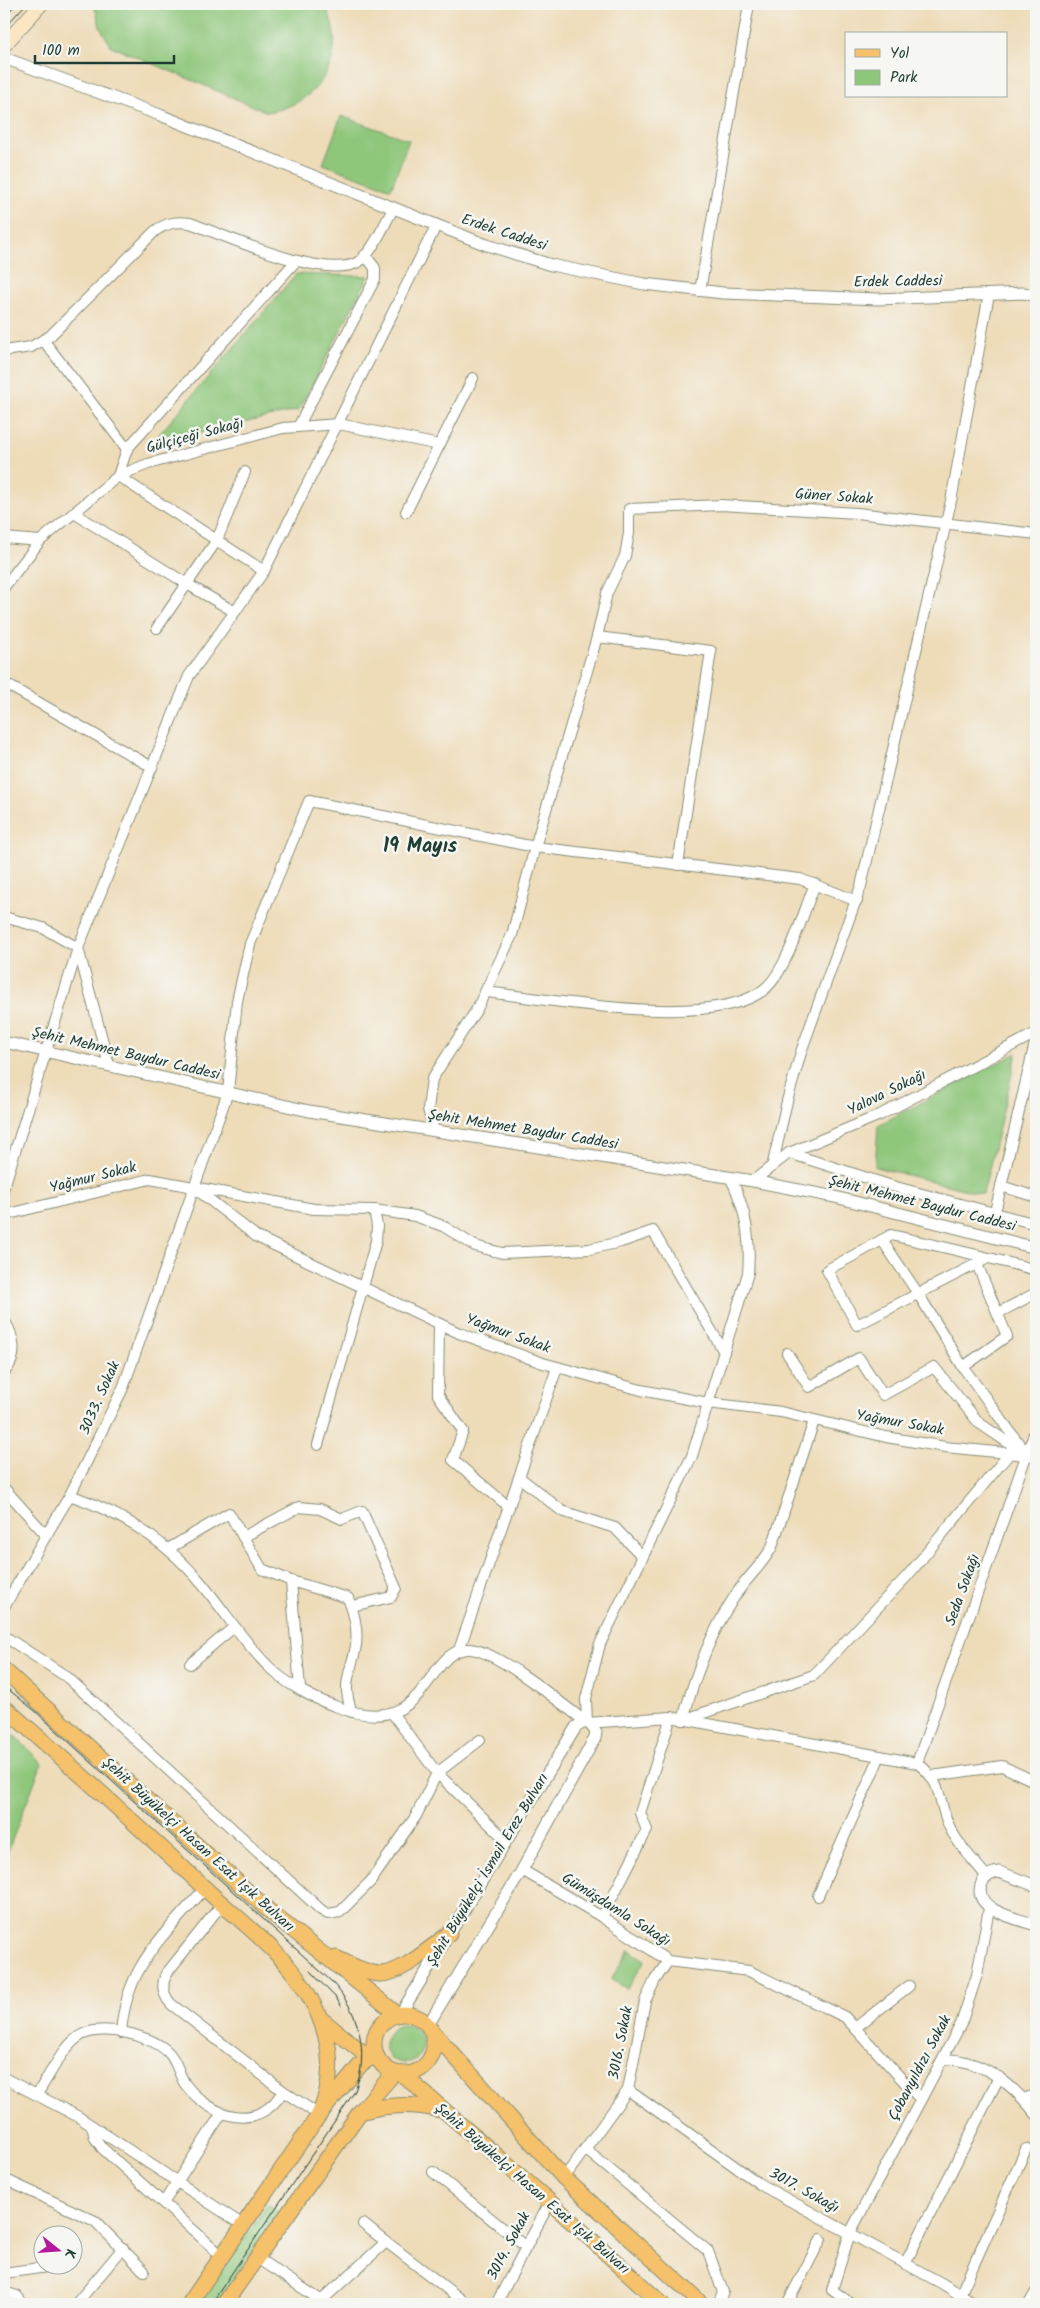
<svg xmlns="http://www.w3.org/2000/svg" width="1040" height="2308" viewBox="0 0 1040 2308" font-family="Kalam,sans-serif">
	<rect width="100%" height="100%" fill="#f6f6f2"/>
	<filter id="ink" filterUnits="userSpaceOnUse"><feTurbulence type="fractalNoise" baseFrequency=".02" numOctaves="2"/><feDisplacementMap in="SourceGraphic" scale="10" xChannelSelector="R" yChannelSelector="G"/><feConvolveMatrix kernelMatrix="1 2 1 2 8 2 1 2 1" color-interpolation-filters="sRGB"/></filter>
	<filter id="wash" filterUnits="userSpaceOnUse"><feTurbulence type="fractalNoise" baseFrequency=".0096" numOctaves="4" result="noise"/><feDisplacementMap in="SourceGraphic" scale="20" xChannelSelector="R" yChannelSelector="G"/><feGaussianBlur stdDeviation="1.12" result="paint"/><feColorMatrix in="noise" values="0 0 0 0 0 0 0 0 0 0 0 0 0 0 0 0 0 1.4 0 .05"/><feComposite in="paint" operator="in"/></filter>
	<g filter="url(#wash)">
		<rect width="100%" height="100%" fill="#eedcb9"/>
		<g fill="#8ec67a" stroke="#568257">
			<path d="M 94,4 L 324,4 C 352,53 320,105 267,112 L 111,46 L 100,27 Z"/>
			<polygon points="341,116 409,140 391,189 323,164"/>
			<polygon points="296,274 369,276 299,410 150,445"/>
			<polygon points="1017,1053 983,1194 875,1167 878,1125"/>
			<polygon points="4,1725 42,1763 4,1861"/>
			<polygon points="629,1950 645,1960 627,1989 611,1979"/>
			<circle cx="404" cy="2044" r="19"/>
			<polygon points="268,2204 279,2212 216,2304 199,2304"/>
		</g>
	</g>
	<g filter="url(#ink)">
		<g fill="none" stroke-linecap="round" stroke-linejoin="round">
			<g stroke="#868c76" stroke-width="12">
				<g id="minor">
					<polyline points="700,291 749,4"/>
					<polyline points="44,341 127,449"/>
					<path d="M 4,351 L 31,347 L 50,336 L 155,231 C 166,223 176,221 190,223 C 224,235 328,283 360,261 C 372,253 385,223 393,209"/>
					<polyline points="298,427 375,279 375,268 365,255"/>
					<polyline points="406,512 473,378"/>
					<polyline points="74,513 187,584 235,612"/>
					<polyline points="4,538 40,541"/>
					<polyline points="264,571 118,476 127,449 296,261"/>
					<polyline points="4,587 40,541 118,476 148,464 283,428 339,424 439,445"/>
					<polyline points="157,628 217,540 245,472"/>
					<polyline points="597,637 711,651 678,865"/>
					<polyline points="4,683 152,767"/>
					<polyline points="4,917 43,928 78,948 109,1065"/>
					<path d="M 486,992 C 549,999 719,1032 767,987 C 788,967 803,913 815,884"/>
					<polyline points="434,1131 428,1109 432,1079 477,1009 512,935 535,847 597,637 607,593 625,556 629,533 629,509 721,505 857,513 1036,534"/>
					<polyline points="789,1153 892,1186 1036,1224"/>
					<polyline points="773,1163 787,1101 802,1049 861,886 951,501 989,294"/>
					<polyline points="753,1181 789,1153 880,1115 1036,1033"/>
					<polyline points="1001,1186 1036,1197"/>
					<polyline points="4,1187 78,948 189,676 264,571 436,226"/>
					<polyline points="196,1189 257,1237 459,1333 543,1363 641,1390 708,1403 781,1412 886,1437 945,1447 1036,1456"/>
					<polyline points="995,1212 1036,1039"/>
					<polyline points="4,1213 9,1214 150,1179 314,1209 374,1210 415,1216 443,1226 475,1246 502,1253 589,1249 621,1242 653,1231 724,1352"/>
					<polyline points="882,1240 919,1295 963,1367 1022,1448"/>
					<path d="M 988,1258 L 857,1325 L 827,1270 L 891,1235 C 939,1246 988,1257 1036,1270"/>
					<polyline points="998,1313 1036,1293"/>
					<path d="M 4,1320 C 14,1336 19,1357 4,1372"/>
					<polyline points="439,1324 438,1395 463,1431 453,1460 509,1507"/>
					<polyline points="787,1353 809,1387 859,1358 883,1395 934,1367 979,1423 1025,1454"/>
					<polyline points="963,1367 1007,1336 977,1264"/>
					<polyline points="318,1445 376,1241 377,1226 374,1210"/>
					<polyline points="519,1477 562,1511 615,1528 642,1556"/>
					<polyline points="4,1488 46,1535"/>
					<path d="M 70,1495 C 118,1512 162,1538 196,1577 C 221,1605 240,1638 267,1665 C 284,1683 312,1698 335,1706 C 432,1744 423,1647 470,1649 C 496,1650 564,1705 587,1723 L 671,1717 L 917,1763 C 945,1783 937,1804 951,1830 C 960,1847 975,1862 987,1877"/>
					<polyline points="243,1537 299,1507 320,1509 342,1519 362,1511 396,1588 391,1597 352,1606"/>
					<path d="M 168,1549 L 229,1513 L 262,1569 L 291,1581 L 348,1598 C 355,1615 359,1633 355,1651 C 349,1676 342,1686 352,1712"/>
					<polyline points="291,1581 300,1689"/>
					<polyline points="4,1607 70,1495 123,1388 228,1092 237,1001 250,944 309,801 535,847 800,879 857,901"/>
					<polyline points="4,1636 67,1677 321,1910 328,1914 340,1912 371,1881 416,1816 437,1773 480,1740"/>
					<polyline points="459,1650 557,1368"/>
					<polyline points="190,1664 234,1627"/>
					<polyline points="392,1713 437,1773 506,1840"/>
					<polyline points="683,1720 814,1675 909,1574 1009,1454"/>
					<path d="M 683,1720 C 694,1678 709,1636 733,1599 C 744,1580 762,1566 772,1547 L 814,1421"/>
					<path d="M 587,1723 L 586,1699 L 600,1644 L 692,1456 L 748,1273 C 751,1239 746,1208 730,1177"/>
					<polyline points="917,1763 1036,1428"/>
					<polyline points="932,1776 1002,1766 1036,1782"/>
					<polyline points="522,1870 602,1917 668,1961 749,1971 845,2017 920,2099"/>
					<polyline points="818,1896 880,1756"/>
					<path d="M 222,1904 L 166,1974 C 161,1985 163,1995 171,2004 L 283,2091 L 319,2115"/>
					<polyline points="602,1917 647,1830 640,1813 671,1717"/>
					<polyline points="855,2028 909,1986"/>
					<path d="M 121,2033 C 126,1965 164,1936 205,1888"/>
					<path d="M 944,2059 C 984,2060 1012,2084 1036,2114"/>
					<polyline points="4,2078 77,2116 243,2225"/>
					<polyline points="628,2090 761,2185 943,2284 974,2304"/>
					<path d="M 37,2094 C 48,2078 62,2049 77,2038 C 97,2022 149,2034 167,2051 C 177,2060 178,2073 185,2084 C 210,2117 258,2134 283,2091"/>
					<polyline points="1024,2099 1036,2094"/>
					<polyline points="92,2126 95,2138 102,2148 222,2256"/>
					<polyline points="585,2149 708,2251 723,2292 718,2304"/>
					<polyline points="433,2172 526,2247"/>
					<polyline points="564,2178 628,2090 645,2001 655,1980 668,1961"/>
					<polyline points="4,2179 95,2221 144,2271"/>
					<polyline points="164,2202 222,2113"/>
					<polyline points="363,2224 467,2304"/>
					<polyline points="257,2258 325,2303"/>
					<polyline points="905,2264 999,2077"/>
					<polyline points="4,2273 47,2267"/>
					<polyline points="4,2292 17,2296 23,2304"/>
					<polyline points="960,2295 1026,2149"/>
					<polyline points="321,2301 386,2242"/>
					<polyline points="76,2304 123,2248"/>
					<polyline points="496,2304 550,2202"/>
					<polyline points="787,2304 821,2239"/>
					<polyline points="852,2304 832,2290 850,2233 961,2024 977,1975 989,1908"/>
					<polyline points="1029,2304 1036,2292"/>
				</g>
			</g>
			<g stroke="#868c76" stroke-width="13">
				<g id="tertiary">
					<polyline points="4,58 160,115 484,244 551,265 644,284 723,293 878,299 1024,293 1036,296"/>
					<polyline points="4,1042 309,1111 753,1181 835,1197 1036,1248"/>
					<path d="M 1036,1886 L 999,1872 C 991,1873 984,1877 981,1885 C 973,1911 1019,1919 1036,1925"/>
					<polyline points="401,2013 576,1727 584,1722 590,1724 596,1732 595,1738 522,1870 428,2025"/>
				</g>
			</g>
			<g stroke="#868c76" stroke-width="16">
				<polyline id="secondary" points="4,45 41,4"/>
			</g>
			<g stroke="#868c76" stroke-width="17">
				<g id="primary">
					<polyline points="4,1670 268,1910 397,2014"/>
					<path d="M 4,1707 C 74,1768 144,1831 212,1895 C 245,1925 287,1956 309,1996 C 331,2034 337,2074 319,2115"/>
					<path d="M 336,1958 C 349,1964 365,1973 379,1974 C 401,1975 432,1946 449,1934"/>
					<circle cx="404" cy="2044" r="30"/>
					<polyline points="321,2019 362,2052 374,2052"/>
					<polyline points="431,2030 564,2178 702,2304"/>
					<polyline points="402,2074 550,2202 662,2304"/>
					<path d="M 360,2112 C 387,2104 412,2103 440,2110"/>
					<polyline points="189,2304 319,2115 362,2063 376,2055"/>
					<polyline points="224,2304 360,2112 394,2073"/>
				</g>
			</g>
			<use href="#minor" stroke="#fff" stroke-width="10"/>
			<use href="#tertiary" stroke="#fff" stroke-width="11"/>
			<use href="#secondary" stroke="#fbe6c4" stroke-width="14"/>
			<use href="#primary" stroke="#f5c16b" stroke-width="15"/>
			<g stroke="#1f3d34" stroke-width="1">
				<polyline points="4,17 16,4"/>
				<polyline points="4,28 26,4"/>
				<path d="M 4,1686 L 34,1710 L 331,1981 C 359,2011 370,2051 355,2091 L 211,2304"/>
				<polyline points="310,1971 337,1999 341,2006"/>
			</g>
		</g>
	</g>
	<g text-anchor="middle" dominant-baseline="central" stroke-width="5" stroke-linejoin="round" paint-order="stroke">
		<g font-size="15" fill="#1f3d34" stroke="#f6f6f2">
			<text transform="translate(504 233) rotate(18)">Erdek Caddesi</text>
			<text transform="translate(898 282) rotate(-1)">Erdek Caddesi</text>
			<text transform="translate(195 436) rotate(-15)">Gülçiçeği Sokağı</text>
			<text transform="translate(834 497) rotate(4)">Güner Sokak</text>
			<text transform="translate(126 1054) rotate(13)">Şehit Mehmet Baydur Caddesi</text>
			<text transform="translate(887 1093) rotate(-26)">Yalova Sokağı</text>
			<text transform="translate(523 1130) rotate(9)">Şehit Mehmet Baydur Caddesi</text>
			<text transform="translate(93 1178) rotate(-14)">Yağmur Sokak</text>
			<text transform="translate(922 1204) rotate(14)">Şehit Mehmet Baydur Caddesi</text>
			<text transform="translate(508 1334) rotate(20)">Yağmur Sokak</text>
			<text transform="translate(100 1398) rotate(-66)">3033. Sokak</text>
			<text transform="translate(900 1423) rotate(10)">Yağmur Sokak</text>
			<text transform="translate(963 1590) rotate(-70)">Seda Sokağı</text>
			<text transform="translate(198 1845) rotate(42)">Şehit Büyükelçi Hasan Esat Işık Bulvarı</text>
			<text transform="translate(488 1870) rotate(-59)">Şehit Büyükelçi İsmail Erez Bulvarı</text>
			<text transform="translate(616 1910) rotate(32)">Gümüşdamla Sokağı</text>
			<text transform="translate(621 2043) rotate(-79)">3016. Sokak</text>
			<text transform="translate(920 2068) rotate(-62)">Çobanyıldızı Sokak</text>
			<text transform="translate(532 2189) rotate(41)">Şehit Büyükelçi Hasan Esat Işık Bulvarı</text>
			<text transform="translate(804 2191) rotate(29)">3017. Sokağı</text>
			<text transform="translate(509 2246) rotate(-62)">3014. Sokak</text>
		</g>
		<g font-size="20" font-weight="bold" fill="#1f3d34" stroke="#f6f6f2">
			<text x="420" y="847">19 Mayıs</text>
		</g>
	</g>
	<rect width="1040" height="2308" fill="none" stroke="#f6f6f2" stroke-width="20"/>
	<rect x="845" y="32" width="162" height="65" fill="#f6f6f2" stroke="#a0aca6"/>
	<rect x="855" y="49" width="25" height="8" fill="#f5c16b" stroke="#a0aca6"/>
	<text x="890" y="58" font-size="15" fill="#1f3d34">Yol</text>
	<rect x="855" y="70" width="25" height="15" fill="#8ec67a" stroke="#a0aca6"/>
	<text x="890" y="82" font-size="15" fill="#1f3d34">Park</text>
	<g transform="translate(58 2250) rotate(107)"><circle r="24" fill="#f6f6f2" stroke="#a0aca6"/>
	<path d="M0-4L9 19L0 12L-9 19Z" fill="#b5179e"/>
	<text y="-8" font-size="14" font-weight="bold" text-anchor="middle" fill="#1f3d34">K</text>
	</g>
	<path d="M35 55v8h139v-8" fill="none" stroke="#1f3d34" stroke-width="2.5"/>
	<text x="42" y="55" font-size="15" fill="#1f3d34" stroke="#f6f6f2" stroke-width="4" paint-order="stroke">100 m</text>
</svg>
